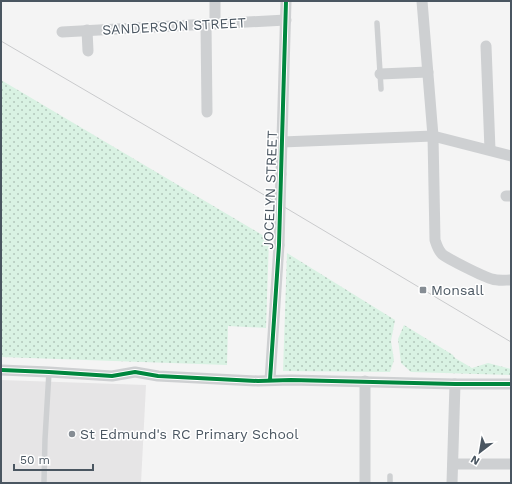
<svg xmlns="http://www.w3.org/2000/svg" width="512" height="484" viewBox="0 0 512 484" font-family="'Work Sans',sans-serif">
	<defs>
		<pattern id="grass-dots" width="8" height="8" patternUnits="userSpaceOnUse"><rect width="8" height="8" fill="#d9f2e3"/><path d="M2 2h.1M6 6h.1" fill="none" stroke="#b2c7bb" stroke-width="1.8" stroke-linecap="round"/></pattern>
	</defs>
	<rect width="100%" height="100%" fill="#f4f4f4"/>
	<polygon fill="#e6e5e6" points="1,380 146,385 141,483 1,483"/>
	<g fill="url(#grass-dots)">
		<polygon points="1,80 269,239 266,328 228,326 227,365 1,357"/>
		<polygon points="287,253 395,320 391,341 394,360 390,372 283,371"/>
		<polygon points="404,325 453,355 455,358 472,368 488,363 511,369 511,375 411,372 401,363 398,339"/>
	</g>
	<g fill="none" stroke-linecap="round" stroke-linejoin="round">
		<g stroke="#ced0d2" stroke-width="5.5">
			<polyline points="377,23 381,89"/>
			<polyline points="390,476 390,483"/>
			<polyline points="44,481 45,439 49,372"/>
		</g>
		<g stroke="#ced0d2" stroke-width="11">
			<path d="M 422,1 L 433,136 L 435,240 C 437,246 438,250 442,254 C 448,259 484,277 492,279 C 498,281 505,280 511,280"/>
			<polyline points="206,24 207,112"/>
			<polyline points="215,24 215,1"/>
			<polyline points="87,30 88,51"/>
			<polyline points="62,32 286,20"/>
			<polyline points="486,46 490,150"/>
			<polyline points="380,74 428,72"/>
			<polyline points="282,142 433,136 511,156"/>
			<polyline points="281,174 286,1"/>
			<polyline points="506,196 511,196"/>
			<polyline points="1,370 49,372 112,376 135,372 158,376 258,381 291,380 455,384 511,384"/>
			<polyline points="270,380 279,245"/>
			<polyline points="453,464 511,464"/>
			<polyline points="365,483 365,381"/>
			<polyline points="452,483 455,384"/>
		</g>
		<polyline stroke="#c9cacc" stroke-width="1" points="1,41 249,186 511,342"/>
		<polyline stroke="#ced0d2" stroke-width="11" points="279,245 281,174"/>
		<g stroke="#fff" stroke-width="6">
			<g id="cycleway">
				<polyline points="1,370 49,372 112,376 135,372 158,376 258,381 291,380 455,384 511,384"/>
				<polyline points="270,380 279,245 286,1"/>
			</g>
		</g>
		<use href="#cycleway" stroke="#00873e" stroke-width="4"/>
	</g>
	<g fill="#868d94" stroke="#fff" stroke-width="1.5">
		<rect x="419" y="286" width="8" height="8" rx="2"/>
		<circle cx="72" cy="434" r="4"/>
	</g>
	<g text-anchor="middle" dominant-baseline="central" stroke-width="3" stroke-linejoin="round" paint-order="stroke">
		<g font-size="14" fill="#4a5661" stroke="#fff">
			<text transform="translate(174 26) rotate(-3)">SANDERSON STREET</text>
			<text transform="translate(270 190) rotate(-88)">JOCELYN STREET</text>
		</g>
		<g font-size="14" fill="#4a5661" stroke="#fff" text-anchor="start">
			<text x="431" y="290">Monsall</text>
			<text x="80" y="434">St Edmund's RC Primary School</text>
		</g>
	</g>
	<rect width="512" height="484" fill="none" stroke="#4a5661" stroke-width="4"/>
	<g transform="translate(480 452) rotate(211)" stroke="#ffffff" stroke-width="3" paint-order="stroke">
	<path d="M0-3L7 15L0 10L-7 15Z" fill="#4a5661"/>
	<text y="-6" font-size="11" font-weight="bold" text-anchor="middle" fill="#4a5661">N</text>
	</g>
	<path d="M14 464v6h79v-6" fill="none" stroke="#4a5661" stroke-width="2"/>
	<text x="20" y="464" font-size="12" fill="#4a5661" stroke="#ffffff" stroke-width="3" paint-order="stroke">50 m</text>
</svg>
